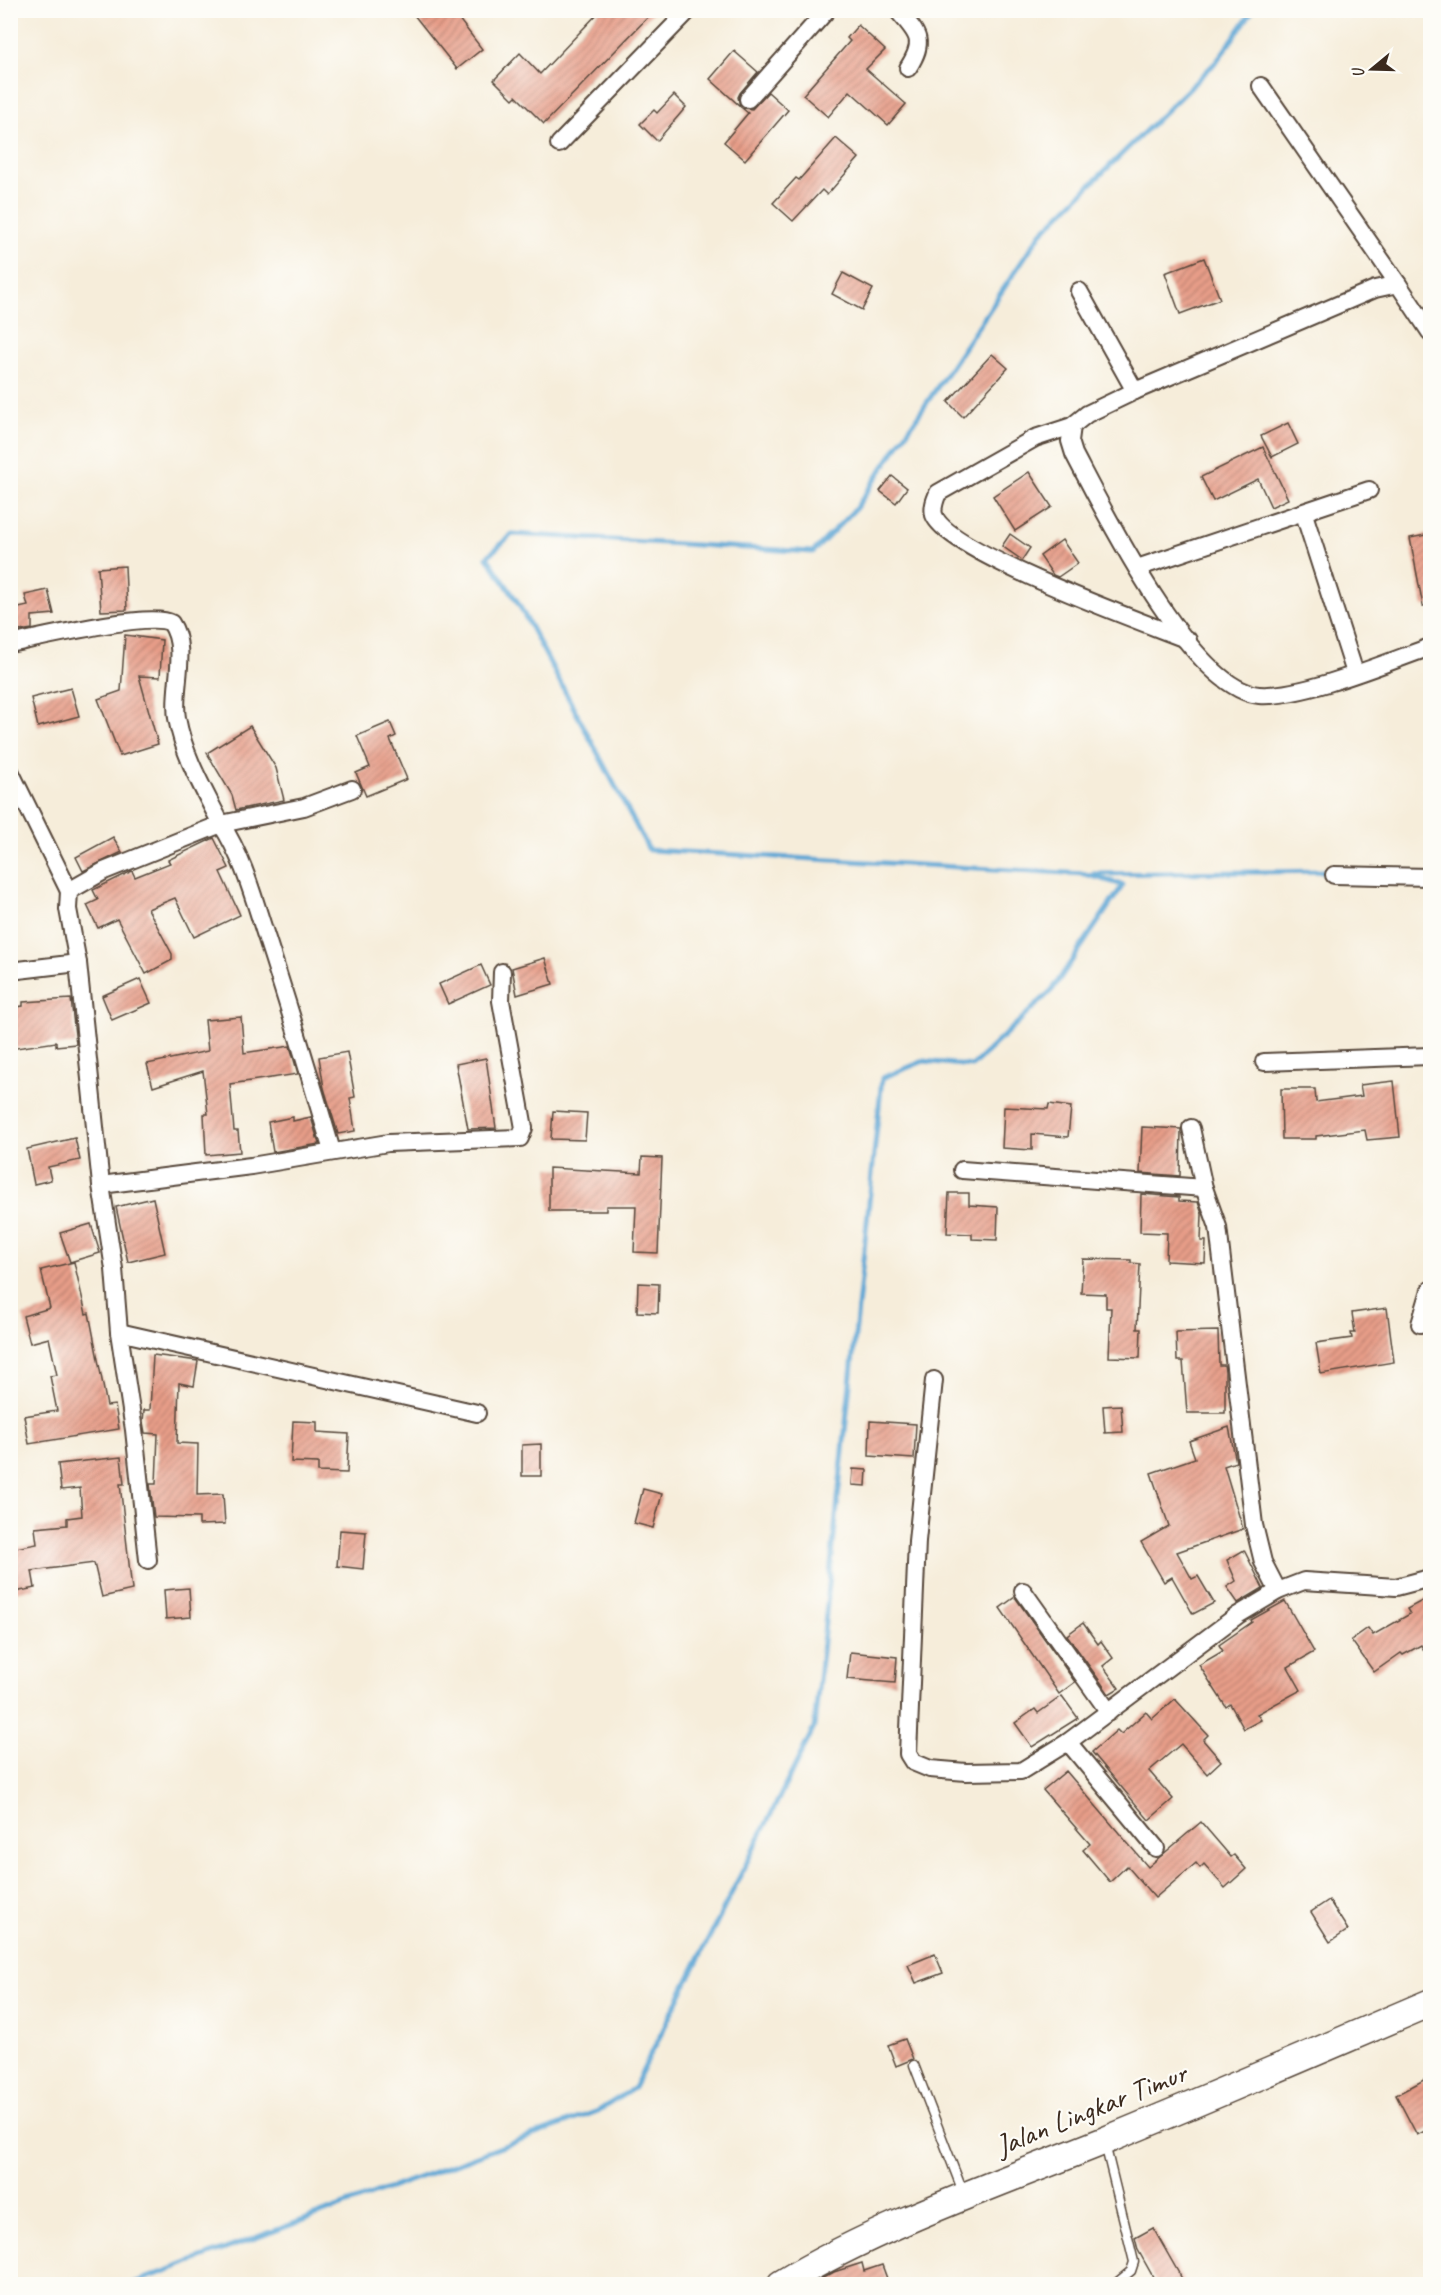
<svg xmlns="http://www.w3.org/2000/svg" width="1441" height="2295" viewBox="0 0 1441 2295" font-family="Caveat,sans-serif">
	<defs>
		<pattern id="building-hatch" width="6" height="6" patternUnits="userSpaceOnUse" patternTransform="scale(1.5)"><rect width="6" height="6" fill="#e79d88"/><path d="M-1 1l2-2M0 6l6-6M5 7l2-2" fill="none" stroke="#bc806f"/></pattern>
	</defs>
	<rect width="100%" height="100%" fill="#fdfcf7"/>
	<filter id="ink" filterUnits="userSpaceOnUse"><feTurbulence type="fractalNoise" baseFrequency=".0167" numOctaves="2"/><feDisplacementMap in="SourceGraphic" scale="12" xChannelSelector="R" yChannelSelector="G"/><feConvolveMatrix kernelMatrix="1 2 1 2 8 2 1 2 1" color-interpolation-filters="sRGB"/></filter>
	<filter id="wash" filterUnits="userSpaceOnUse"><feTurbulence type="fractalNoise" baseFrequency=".008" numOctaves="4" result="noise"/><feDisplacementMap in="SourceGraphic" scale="24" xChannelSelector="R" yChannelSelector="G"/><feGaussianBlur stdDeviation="1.35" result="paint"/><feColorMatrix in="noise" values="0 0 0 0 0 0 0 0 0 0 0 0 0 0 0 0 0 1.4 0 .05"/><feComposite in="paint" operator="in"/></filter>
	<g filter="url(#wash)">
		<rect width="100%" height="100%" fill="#f6edda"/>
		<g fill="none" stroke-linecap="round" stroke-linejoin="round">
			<g stroke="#5da6d4" stroke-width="5">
				<polyline points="1093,874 1333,871"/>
				<polyline points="131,2284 598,2111 634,2088 814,1728 882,1078 924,1061 972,1066 1052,990 1123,885 1085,874 649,850 517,601 487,557 512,534 813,552 856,508 1041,233 1217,61 1253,10"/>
			</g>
		</g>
		<g id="blocks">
			<g fill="url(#building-hatch)">
				<polygon points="410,10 452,10 482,49 457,69"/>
				<polygon points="601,10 655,10 544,124 516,96 513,99 494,80 520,53 540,74"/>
				<polygon points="858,25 885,50 866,69 906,104 888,125 850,91 828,117 803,95 850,41 847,38"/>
				<polygon points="734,51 758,72 740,93 738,97 740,106 710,79"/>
				<polygon points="768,92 788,110 745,160 724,142 748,113 742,108 752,109"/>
				<polygon points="674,95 686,107 657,141 640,124 654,110 657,113"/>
				<polygon points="836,138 859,158 827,195 822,190 793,221 773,203 796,178 799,180"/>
				<polygon points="1204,258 1220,299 1180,314 1165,273"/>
				<polygon points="843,273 873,289 862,310 832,294"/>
				<polygon points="992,354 1008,368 963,417 948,402"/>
				<polygon points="1288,423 1298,444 1272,457 1261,436"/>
				<polygon points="1263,447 1288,499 1271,507 1258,479 1213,501 1201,477"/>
				<polygon points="1029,472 1052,507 1015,531 993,496"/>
				<polygon points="892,476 907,488 896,503 880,491"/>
				<polygon points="1010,534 1030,548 1022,560 1002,546"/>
				<polygon points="1431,534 1431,606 1423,606 1410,538"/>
				<polygon points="1062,540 1078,563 1058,577 1053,575 1040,556"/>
				<polygon points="125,566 127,610 101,611 98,568"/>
				<polygon points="48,590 54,614 32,616 32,629 19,631 14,609 28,606 25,595"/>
				<polygon points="125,635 162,640 160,677 139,676 158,744 120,756 98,699 121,691"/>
				<polygon points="71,688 79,716 38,727 31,698"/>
				<polygon points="390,722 396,736 390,739 407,779 366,796 356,773 370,767 357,736"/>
				<polygon points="250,726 276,768 284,800 236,810 232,795 207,753"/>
				<polygon points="113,837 122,852 83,871 76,857"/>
				<polygon points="214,838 229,868 220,872 240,915 194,937 175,898 148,909 172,954 172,960 146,974 117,919 98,928 87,905 98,900 93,890 132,871 135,877 170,863 168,860"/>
				<polygon points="545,958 553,984 517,995 512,968"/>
				<polygon points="481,965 490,985 448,1004 439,984"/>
				<polygon points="140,979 151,1003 112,1020 102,996"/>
				<polygon points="71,999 76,1044 56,1046 56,1042 10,1049 10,1008 23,1006 23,1002"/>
				<polygon points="241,1017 244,1053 290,1046 298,1074 230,1084 234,1131 238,1131 240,1152 206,1155 204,1114 208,1114 203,1071 153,1087 147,1064 208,1051 205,1020"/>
				<polygon points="347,1052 355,1097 350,1098 355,1131 338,1134 324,1088 319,1057"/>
				<polygon points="486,1058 496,1128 468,1129 456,1064"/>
				<polygon points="1394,1081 1400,1137 1367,1140 1365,1130 1316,1136 1316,1139 1282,1139 1281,1089 1315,1089 1316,1102 1362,1096 1360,1085"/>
				<polygon points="1049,1104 1071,1107 1068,1137 1032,1134 1032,1150 1002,1148 1004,1107 1048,1109"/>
				<polygon points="553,1111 587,1113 585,1140 551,1139"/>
				<polygon points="293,1117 293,1121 311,1117 319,1144 273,1152 268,1122"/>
				<polygon points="1142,1127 1181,1129 1180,1176 1140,1173"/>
				<polygon points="75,1138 80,1160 48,1167 51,1180 34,1184 27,1149"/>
				<polygon points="642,1157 662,1158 658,1253 634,1252 636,1206 606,1206 606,1211 549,1211 549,1168 641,1173"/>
				<polygon points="949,1193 969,1193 969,1205 998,1207 997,1240 972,1239 972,1234 947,1233"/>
				<polygon points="1141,1194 1179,1197 1179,1201 1198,1202 1202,1214 1201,1241 1206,1241 1205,1263 1166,1261 1167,1233 1140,1232"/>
				<polygon points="153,1198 165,1253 128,1262 116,1207"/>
				<polygon points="91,1224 100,1253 70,1262 60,1233"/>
				<polygon points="1083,1259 1131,1260 1131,1263 1140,1264 1137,1329 1141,1329 1140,1358 1109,1357 1111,1308 1106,1308 1106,1294 1081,1293"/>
				<polygon points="74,1262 86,1314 89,1313 107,1406 115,1405 119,1429 29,1444 24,1416 57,1411 50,1376 57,1375 49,1338 30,1343 23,1316 50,1308 41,1270"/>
				<polygon points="638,1283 659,1284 658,1313 637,1312"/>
				<polygon points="1387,1308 1394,1362 1321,1374 1316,1343 1352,1338 1351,1333 1355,1333 1352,1313"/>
				<polygon points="1218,1331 1219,1365 1224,1365 1225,1371 1225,1413 1187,1413 1183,1361 1177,1361 1176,1332"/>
				<polygon points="153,1355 198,1361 194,1386 179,1383 177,1443 198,1444 197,1495 223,1494 225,1524 199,1525 199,1518 154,1517 150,1484 156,1484 158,1434 145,1433 143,1422 144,1410 150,1410"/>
				<polygon points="1121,1405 1123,1432 1105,1433 1103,1406"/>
				<polygon points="293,1421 317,1422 317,1432 349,1434 347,1473 318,1472 318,1463 291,1462"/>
				<polygon points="870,1421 916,1424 914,1459 869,1456"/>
				<polygon points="1229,1427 1236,1462 1224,1466 1243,1529 1177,1552 1192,1579 1198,1576 1214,1603 1193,1614 1172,1577 1164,1582 1141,1542 1169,1526 1151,1473 1195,1458 1189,1441"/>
				<polygon points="541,1444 541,1476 522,1476 522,1445"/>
				<polygon points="121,1457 124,1484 120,1484 132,1590 102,1597 94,1563 32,1571 35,1588 10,1593 10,1549 37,1544 35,1528 67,1525 67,1518 82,1516 80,1488 61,1490 58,1464"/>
				<polygon points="853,1469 867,1470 866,1486 852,1485"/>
				<polygon points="643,1489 662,1494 653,1528 634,1523"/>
				<polygon points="340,1530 366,1532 363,1569 337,1566"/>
				<polygon points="1244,1550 1263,1588 1238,1603 1227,1587 1236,1581 1227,1560"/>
				<polygon points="189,1588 191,1617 166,1619 164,1590"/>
				<polygon points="1431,1596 1431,1663 1421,1645 1403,1655 1401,1653 1374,1672 1351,1640 1368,1628 1373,1635 1410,1614 1407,1609"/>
				<polygon points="1015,1597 1075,1682 1059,1694 1000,1608"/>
				<polygon points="1285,1601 1314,1652 1288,1667 1301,1690 1257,1714 1261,1720 1244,1729 1230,1704 1226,1707 1199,1665 1223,1651 1219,1645 1252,1622 1251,1620"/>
				<polygon points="1083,1623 1098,1644 1101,1641 1113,1658 1103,1666 1119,1688 1109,1694 1067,1635"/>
				<polygon points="850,1652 897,1657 895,1683 847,1679"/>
				<polygon points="1062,1696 1078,1718 1032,1747 1015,1723 1035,1709 1038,1713"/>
				<polygon points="1175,1699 1208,1735 1203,1740 1221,1761 1207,1774 1181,1744 1149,1771 1173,1799 1149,1820 1092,1752 1117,1730 1121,1734 1146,1712 1152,1719"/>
				<polygon points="1066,1771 1148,1867 1201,1822 1231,1857 1234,1855 1246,1869 1225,1888 1204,1864 1200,1868 1196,1863 1155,1898 1127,1866 1110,1882 1083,1850 1090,1844 1043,1790"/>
				<polygon points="1329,1900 1348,1930 1330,1942 1311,1912"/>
				<polygon points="935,1954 943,1973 916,1983 908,1965"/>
				<polygon points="905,2039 913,2059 896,2066 888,2045"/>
				<polygon points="1431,2076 1431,2128 1417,2135 1396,2095"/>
				<polygon points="1153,2228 1185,2284 1157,2284 1138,2250 1135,2238"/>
				<polygon points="862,2263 864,2271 882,2265 889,2284 812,2284 834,2272"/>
			</g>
		</g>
	</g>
	<g filter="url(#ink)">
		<use href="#blocks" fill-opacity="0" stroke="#57473a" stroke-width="1.5"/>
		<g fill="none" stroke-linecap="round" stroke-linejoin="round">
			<g stroke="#57473a" stroke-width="11">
				<g id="service">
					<polyline points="914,2065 963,2192"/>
					<polyline points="1105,2144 1134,2262 1131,2271 1115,2284"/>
				</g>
			</g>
			<g stroke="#57473a" stroke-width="20">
				<g id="minor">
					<path d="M 897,10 C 918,34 926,40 908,68"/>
					<polyline points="1261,86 1398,284"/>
					<polyline points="748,99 827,10"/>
					<polyline points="559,144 689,10"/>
					<polyline points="1079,291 1135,391"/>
					<path d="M 1072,426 L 1070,441 L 1074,454 C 1103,509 1192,690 1259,695 C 1302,698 1388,662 1430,647"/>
					<polyline points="1304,514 1355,673"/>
					<polyline points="1137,568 1369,490"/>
					<path d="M 1188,640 C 1145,623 947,552 934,515 C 932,507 935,500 938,493 L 1035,438 L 1072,426 L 1087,414 L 1135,391 L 1375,289 L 1398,284 L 1430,332"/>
					<path d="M 10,644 C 39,638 151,611 171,623 C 189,649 172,690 177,718 C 184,757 204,790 221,824 L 104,871 L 69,891 L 68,909 L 78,963"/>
					<polyline points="10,771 69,891"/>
					<polyline points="1334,875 1430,877"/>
					<polyline points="10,971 78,963 101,1185 114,1269 119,1332 134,1430 148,1560"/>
					<polyline points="1264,1062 1430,1056"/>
					<polyline points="1191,1128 1204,1188 1218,1227 1254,1525 1263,1562 1278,1591"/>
					<path d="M 332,1151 C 311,1080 290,1010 267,939 C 254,900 244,859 221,824 L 304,807 L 352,789"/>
					<polyline points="962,1170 1204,1188"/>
					<polyline points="101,1185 251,1166 388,1143 520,1138 524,1128 501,1001 502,972"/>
					<polyline points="1420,1324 1430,1290"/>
					<polyline points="119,1332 477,1413"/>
					<polyline points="934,1380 917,1541 908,1754 913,1762 930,1769 966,1772 1021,1771 1068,1742 1238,1615 1278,1591 1304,1581 1396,1587 1430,1578"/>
					<polyline points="1023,1591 1109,1712"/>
					<polyline points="1068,1742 1156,1848"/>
				</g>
			</g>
			<g stroke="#57473a" stroke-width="30">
				<path id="trunk" d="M 781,2284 C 883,2223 995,2185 1104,2141 C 1214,2096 1322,2049 1430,2003"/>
			</g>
			<use href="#service" stroke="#fff" stroke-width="8"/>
			<use href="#minor" stroke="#fff" stroke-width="16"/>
			<use href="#trunk" stroke="#fff" stroke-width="27"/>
		</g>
	</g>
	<g text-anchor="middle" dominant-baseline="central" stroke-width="4.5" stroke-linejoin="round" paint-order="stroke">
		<g font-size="30" fill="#3b2a1e" stroke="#fdfcf7">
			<text transform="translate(1091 2109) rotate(-22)">Jalan Lingkar Timur</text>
		</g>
	</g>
	<rect width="1441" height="2295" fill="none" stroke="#fdfcf7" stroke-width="36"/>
	<g transform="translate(1372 69) rotate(251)" stroke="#fdfcf7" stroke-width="4.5" paint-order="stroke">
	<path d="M0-4.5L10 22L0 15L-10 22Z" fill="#3b2a1e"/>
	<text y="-9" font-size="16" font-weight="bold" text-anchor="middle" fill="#3b2a1e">U</text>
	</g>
</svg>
